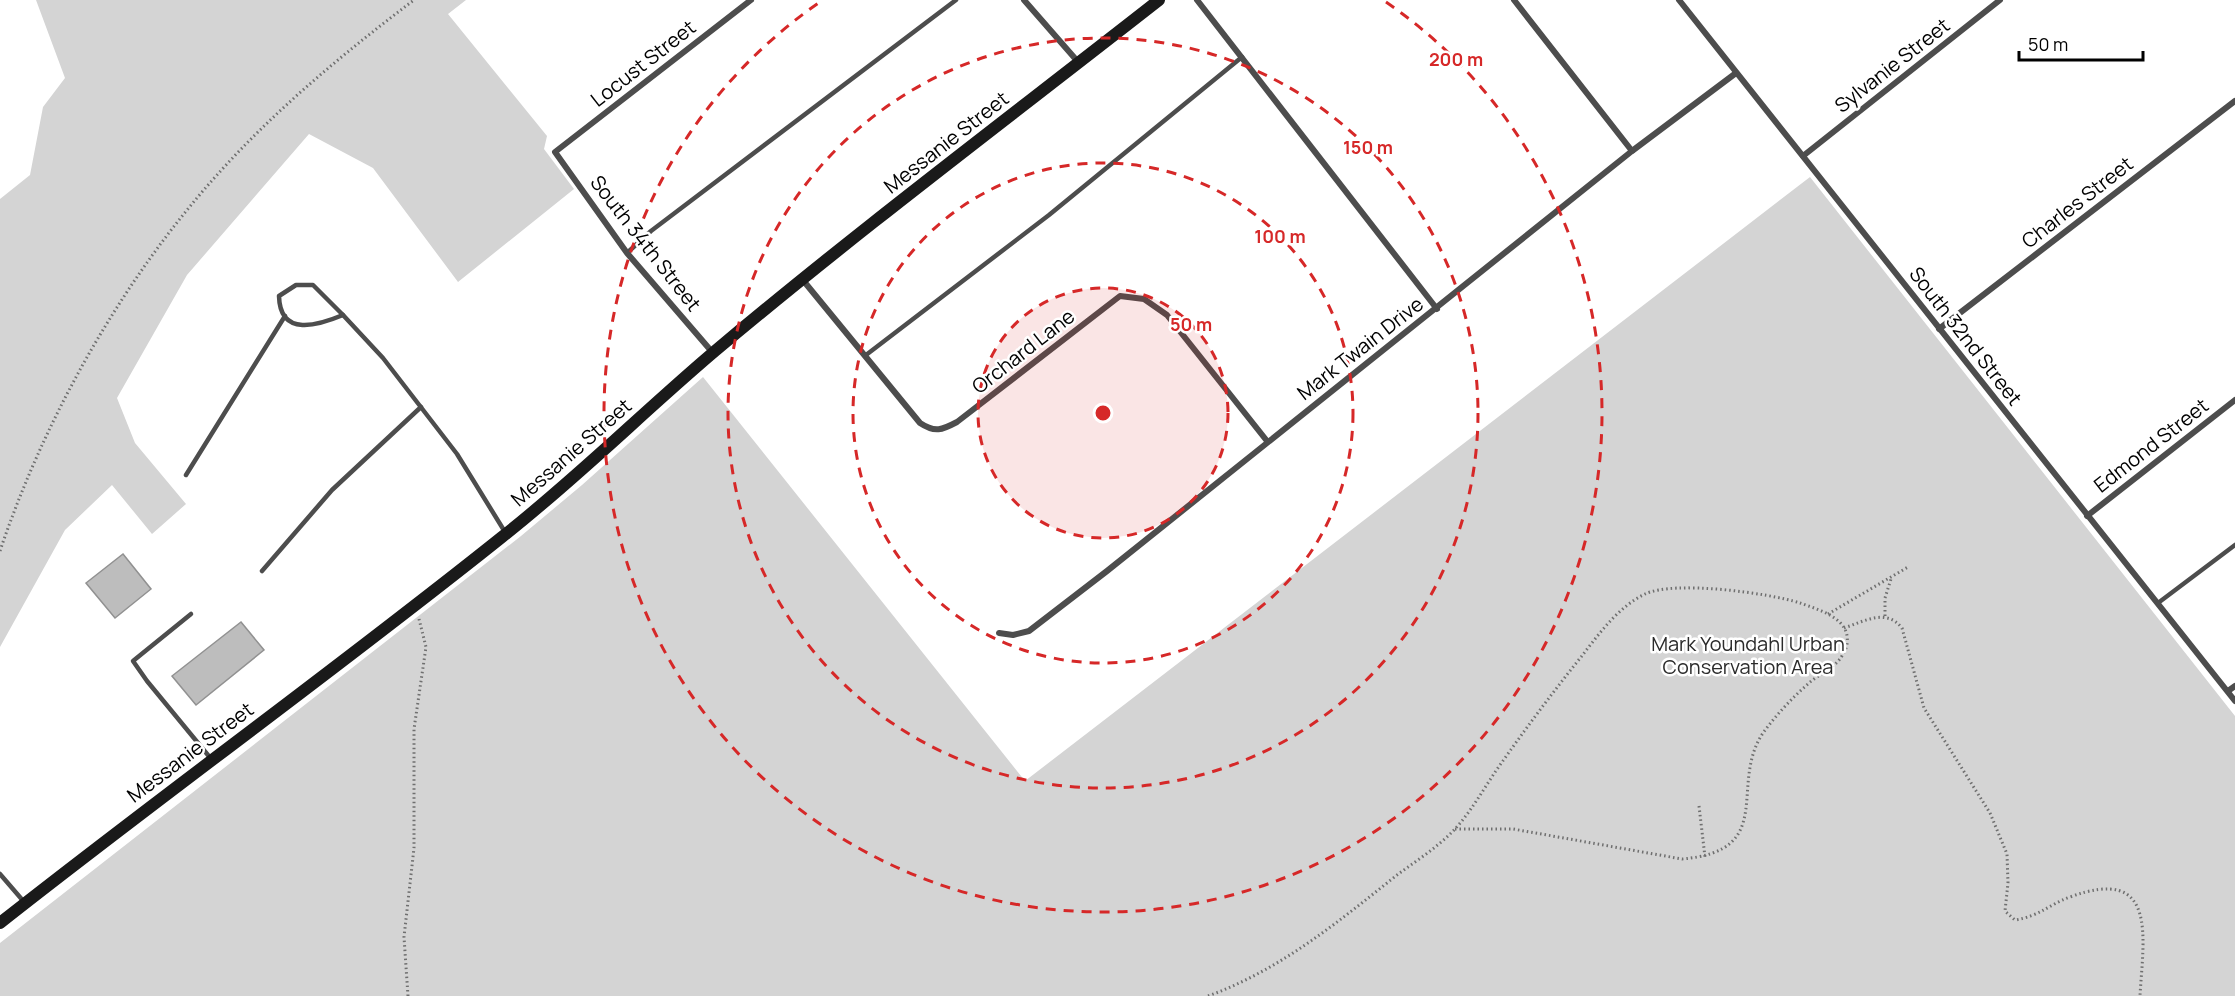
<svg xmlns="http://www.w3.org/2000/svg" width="2235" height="996" viewBox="0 0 2235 996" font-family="Manrope,sans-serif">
	<rect width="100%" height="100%" fill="#fff"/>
	<g fill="#d4d4d4">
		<polygon points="36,0 466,0 448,14 547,136 544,149 574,189 458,282 373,168 309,134 187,275 117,398 135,443 186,504 152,534 112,485 65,530 0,647 0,199 30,175 43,107 65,78"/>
		<polygon points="1810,177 2235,716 2235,996 0,996 0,943 521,536 582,485 703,377 1025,781"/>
	</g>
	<g fill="#bdbdbd" stroke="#919191" stroke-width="1.5">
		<polygon points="123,554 151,589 115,618 86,583"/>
		<polygon points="241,622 264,650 196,705 172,676"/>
	</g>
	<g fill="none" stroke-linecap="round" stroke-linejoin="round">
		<g stroke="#6f6f6f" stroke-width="3" stroke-dasharray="1.5 3" stroke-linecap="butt">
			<path d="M 0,551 C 45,417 123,279 217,175 C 275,110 345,52 414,0"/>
			<polyline points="1828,614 1908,567"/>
			<polyline points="1885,616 1885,598 1891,579"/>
			<path d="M 1844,628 C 1865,621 1886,608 1902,628 L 1924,708 L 1990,813 L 2007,854 L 2008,883 L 2005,911 L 2015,920 C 2040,916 2048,905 2070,897 C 2159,864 2143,939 2140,996"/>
			<polyline points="1699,806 1705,857"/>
			<polyline points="408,996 404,937 414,848 414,729 426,647 419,619"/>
			<path d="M 1208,996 C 1280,970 1338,922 1397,875 C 1416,861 1438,847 1454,830 C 1472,811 1485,786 1500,765 C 1526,728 1553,692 1581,657 C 1599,634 1618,607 1645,594 C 1674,580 1769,593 1800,603 C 1819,610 1851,618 1847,644 C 1847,648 1842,656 1840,659 C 1832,669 1818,675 1809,683 C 1792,698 1776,715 1763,733 C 1728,785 1778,851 1682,859 L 1513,829 L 1455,829"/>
		</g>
		<g stroke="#4d4d4d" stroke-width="4.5">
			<polyline points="627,253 651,231 956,0"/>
			<path d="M 296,285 L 313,285 L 343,315 C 319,325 280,338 279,296 Z"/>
			<polyline points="343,315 383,358 457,454 505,532"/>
			<polyline points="866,355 1049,215 1242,57"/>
			<polyline points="186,475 285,316"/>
			<polyline points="262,571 332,490 421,407"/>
			<polyline points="2158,603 2235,545"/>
			<polyline points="191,614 133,661 147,681 212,760"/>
			<polyline points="0,874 25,903"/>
		</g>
		<g stroke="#4d4d4d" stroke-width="6">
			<polyline points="1024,0 1079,63"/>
			<polyline points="1197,0 1437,309"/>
			<polyline points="1514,0 1632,151"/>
			<polyline points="1679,0 2235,701"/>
			<polyline points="1803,156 2000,0"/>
			<path d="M 802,279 L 920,423 C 935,433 942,430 957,422 L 1120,296 L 1144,299 L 1167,315 L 1267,441"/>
			<polyline points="1939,329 2235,101"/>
			<polyline points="713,353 627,253 555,152 751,0"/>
			<polyline points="2087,516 2235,400"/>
			<polyline points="999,633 1013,635 1029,631 1107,571 1632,151 1736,73"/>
			<polyline points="2228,691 2235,686"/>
		</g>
		<path stroke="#1a1a1a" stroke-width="12" d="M 0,923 C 166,792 337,669 502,537 C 576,479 643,412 715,351 C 859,230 1011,116 1159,0"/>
	</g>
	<circle cx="1103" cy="413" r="125" fill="#d62828" fill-opacity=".12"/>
	<g fill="none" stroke="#d62828" stroke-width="3" stroke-dasharray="10 8">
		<circle cx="1103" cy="413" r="125"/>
		<circle cx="1103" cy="413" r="250"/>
		<circle cx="1103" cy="413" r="375"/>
		<path d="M1386 2A499 499 0 1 1 820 2"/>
	</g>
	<g text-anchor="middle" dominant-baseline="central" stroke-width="5" stroke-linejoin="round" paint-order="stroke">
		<g font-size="20" fill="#000" stroke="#fff">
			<text transform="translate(643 63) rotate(-38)">Locust Street</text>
			<text transform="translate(1892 65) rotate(-38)">Sylvanie Street</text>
			<text transform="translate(946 142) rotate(-38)">Messanie Street</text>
			<text transform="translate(2077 202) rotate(-38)">Charles Street</text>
			<text transform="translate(646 243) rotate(52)">South 34th Street</text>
			<text transform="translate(1966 336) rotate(52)">South 32nd Street</text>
			<text transform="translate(1360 348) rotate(-38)">Mark Twain Drive</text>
			<text transform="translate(1023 351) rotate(-38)">Orchard Lane</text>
			<text transform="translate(2151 445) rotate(-38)">Edmond Street</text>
			<text transform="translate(571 452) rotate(-41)">Messanie Street</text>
			<text transform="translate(190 752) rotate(-37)">Messanie Street</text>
		</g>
		<g font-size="20" fill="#2b2b2b" stroke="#fff">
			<text x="1748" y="643">Mark Youndahl Urban<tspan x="1748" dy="23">Conservation Area</tspan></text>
		</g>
	</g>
	<circle cx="1103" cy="413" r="9" fill="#d62828" stroke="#fff" stroke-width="3"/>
	<g font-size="18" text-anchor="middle" font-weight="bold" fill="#d62828" stroke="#fff" stroke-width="5" stroke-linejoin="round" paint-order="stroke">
		<text x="1456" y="66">200 m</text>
		<text x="1368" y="154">150 m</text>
		<text x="1280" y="243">100 m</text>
		<text x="1191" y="331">50 m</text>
	</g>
	<path d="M2019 51v9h124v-9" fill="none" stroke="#000000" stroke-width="3"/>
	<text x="2028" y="51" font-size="18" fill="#000000" stroke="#ffffff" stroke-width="4.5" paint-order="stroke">50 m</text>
</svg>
